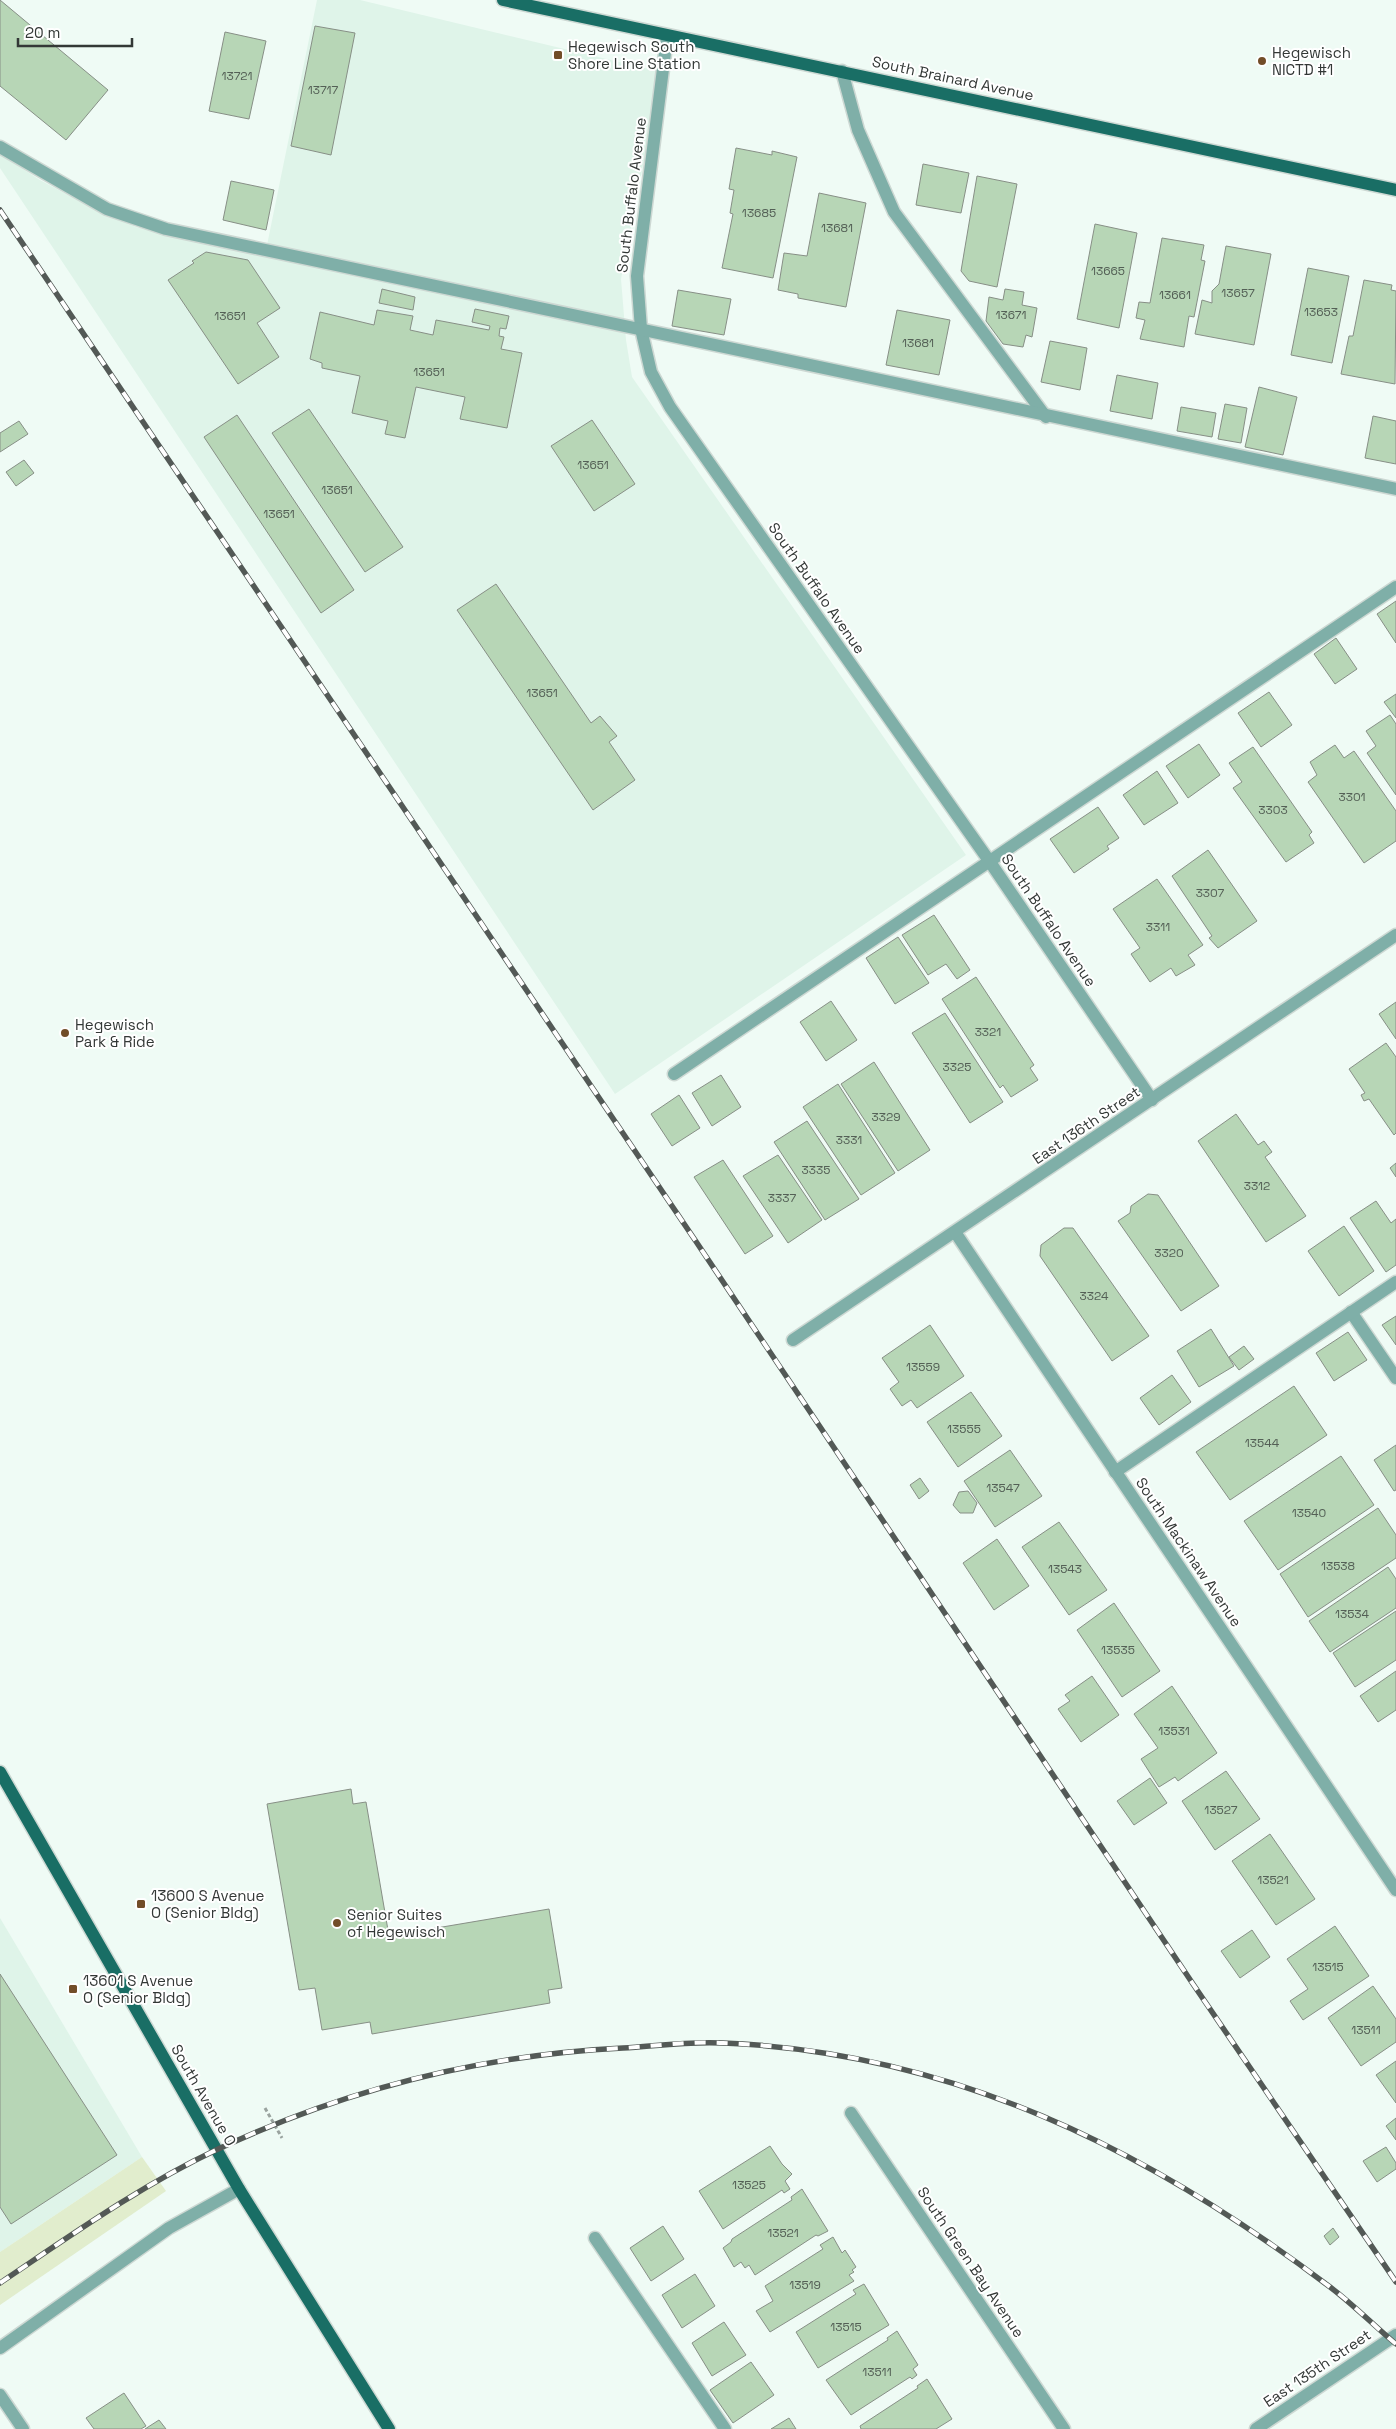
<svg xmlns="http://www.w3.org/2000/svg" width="1396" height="2429" viewBox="0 0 1396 2429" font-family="'Space Grotesk',sans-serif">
	<rect width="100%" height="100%" fill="#effbf5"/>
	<g fill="#dff4e9">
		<polygon points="317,0 360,0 661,72 621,279 626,340 632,377 966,855 615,1094 0,168 0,154 40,180 96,210 136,227 265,255"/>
		<polygon points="0,1918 142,2157 0,2252"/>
	</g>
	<polygon fill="#e1edcd" points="142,2157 166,2191 0,2305 0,2252"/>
	<g fill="#b7d6b6" stroke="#878f86">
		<polygon points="0,0 108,90 66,140 0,86"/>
		<polygon points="315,26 355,33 331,155 291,146"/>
		<polygon points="225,32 266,41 249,119 209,111"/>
		<polygon points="736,148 772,155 772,151 797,157 773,278 722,268 733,214 730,213 734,190 729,189"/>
		<polygon points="923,164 969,173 961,213 916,205"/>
		<polygon points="977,176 1017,184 997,287 969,281 961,271"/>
		<polygon points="231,181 274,190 266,230 223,220"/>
		<polygon points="819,193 866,203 846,307 798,298 798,294 778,290 784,253 807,256"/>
		<polygon points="1095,224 1137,233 1119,328 1077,319"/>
		<polygon points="1162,238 1204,245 1201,260 1205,261 1194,317 1189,316 1184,347 1140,339 1145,320 1136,318 1139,302 1150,303"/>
		<polygon points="1226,246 1271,254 1254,345 1195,334 1202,300 1212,303 1212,291 1219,284"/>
		<polygon points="206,252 248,260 280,308 257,323 279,357 238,384 168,280 194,263 192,261"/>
		<polygon points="1308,268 1349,276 1332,363 1291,355"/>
		<polygon points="1364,280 1392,285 1391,290 1396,291 1395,384 1341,374 1349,336 1353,336"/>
		<polygon points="382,289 415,297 413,310 379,303"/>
		<polygon points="1005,289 1024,292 1022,305 1037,308 1032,337 1026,335 1023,347 1003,344 986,321 989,297 1003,300"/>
		<polygon points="678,290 731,299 724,335 672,326"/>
		<polygon points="475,309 509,316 506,329 500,328 499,336 504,337 501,349 522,353 507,428 460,419 465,397 416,387 405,438 385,434 388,421 352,413 360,376 322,368 322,363 310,359 320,312 374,325 377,310 413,316 410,330 433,335 436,320 489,330 490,326 472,322"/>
		<polygon points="897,310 950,320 939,375 886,365"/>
		<polygon points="1050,341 1087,348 1080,390 1041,382"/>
		<polygon points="1117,375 1158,383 1152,419 1110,411"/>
		<polygon points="1259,387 1297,397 1283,455 1245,447"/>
		<polygon points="1225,404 1247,408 1241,443 1218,439"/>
		<polygon points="1181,407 1216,413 1212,437 1177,431"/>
		<polygon points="309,409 403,547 365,572 272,433"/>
		<polygon points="237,415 354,590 321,613 204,437"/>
		<polygon points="1373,416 1396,421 1396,464 1365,458"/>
		<polygon points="592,420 635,484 594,511 551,446"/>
		<polygon points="19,421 28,434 0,452 0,433"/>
		<polygon points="24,460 34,473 16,486 6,472"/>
		<polygon points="496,584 591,723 600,716 617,736 609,742 635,780 593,810 457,610"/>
		<polygon points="1396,601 1396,643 1377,614"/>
		<polygon points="1336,638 1357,669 1335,684 1314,654"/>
		<polygon points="1269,692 1292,725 1261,747 1238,713"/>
		<polygon points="1396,694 1396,718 1384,702"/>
		<polygon points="1390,715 1396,724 1396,795 1367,753 1376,746 1366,731"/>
		<polygon points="1199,744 1220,775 1188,798 1166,766"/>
		<polygon points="1335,745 1344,758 1354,751 1396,811 1396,841 1364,863 1308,782 1317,775 1310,762"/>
		<polygon points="1253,747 1312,832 1309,835 1314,843 1286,862 1233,788 1242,782 1229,763"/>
		<polygon points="1157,771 1178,803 1144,825 1123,795"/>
		<polygon points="1098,807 1119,838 1107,846 1109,849 1074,873 1050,839"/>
		<polygon points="1208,850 1257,921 1218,948 1209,938 1212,936 1172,876"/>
		<polygon points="1157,879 1203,945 1188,955 1195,965 1176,976 1171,968 1150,982 1131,954 1140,948 1113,909"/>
		<polygon points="934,915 970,970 957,979 946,964 928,975 902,935"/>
		<polygon points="898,937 929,983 895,1004 866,958"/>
		<polygon points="976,977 1034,1065 1030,1068 1038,1080 1011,1097 1003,1085 1000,1088 942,999"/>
		<polygon points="831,1001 857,1040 826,1061 800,1022"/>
		<polygon points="1396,1002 1396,1039 1379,1014"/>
		<polygon points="945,1013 1003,1102 970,1123 912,1033"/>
		<polygon points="1386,1043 1396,1057 1396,1133 1394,1135 1369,1099 1364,1101 1361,1095 1365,1093 1349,1069"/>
		<polygon points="874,1062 930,1150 898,1171 841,1084"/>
		<polygon points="721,1075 741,1107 712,1126 692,1093"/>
		<polygon points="838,1084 895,1173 861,1195 803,1107"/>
		<polygon points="679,1095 700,1128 672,1146 651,1114"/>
		<polygon points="1236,1114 1258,1145 1264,1141 1272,1152 1265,1157 1306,1216 1266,1242 1198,1141"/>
		<polygon points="807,1121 859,1199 825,1220 774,1142"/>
		<polygon points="778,1155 822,1220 788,1243 743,1176"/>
		<polygon points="723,1160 773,1236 745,1254 694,1177"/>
		<polygon points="1396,1163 1396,1177 1390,1168"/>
		<polygon points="1148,1194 1158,1195 1219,1286 1181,1311 1118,1221 1130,1213 1131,1206"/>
		<polygon points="1376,1201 1391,1223 1396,1219 1396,1265 1386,1272 1350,1218"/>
		<polygon points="1344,1226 1374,1271 1339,1296 1308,1251"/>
		<polygon points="1064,1228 1073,1228 1149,1336 1112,1361 1040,1256 1041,1245"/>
		<polygon points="1396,1316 1396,1345 1382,1325"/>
		<polygon points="930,1325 964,1376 917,1408 911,1400 902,1406 890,1389 899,1382 882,1358"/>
		<polygon points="1211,1329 1234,1366 1199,1387 1177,1351"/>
		<polygon points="1348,1332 1367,1360 1334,1381 1316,1353"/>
		<polygon points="1244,1346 1254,1359 1239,1370 1229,1357"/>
		<polygon points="1172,1375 1191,1402 1159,1425 1140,1398"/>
		<polygon points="1294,1386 1327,1435 1230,1500 1196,1452"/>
		<polygon points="971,1392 1002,1436 958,1467 927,1422"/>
		<polygon points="1396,1445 1396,1490 1394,1491 1374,1460"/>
		<polygon points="1010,1450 1042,1496 995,1527 964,1481"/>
		<polygon points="1341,1456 1374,1505 1278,1570 1244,1521"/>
		<polygon points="920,1478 929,1491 919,1499 910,1485"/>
		<polygon points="968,1491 977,1503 973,1513 960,1513 953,1505 959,1492"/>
		<polygon points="1378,1508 1396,1535 1396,1558 1308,1617 1280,1574"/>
		<polygon points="1059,1522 1107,1590 1069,1615 1022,1547"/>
		<polygon points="997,1539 1029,1586 994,1610 963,1563"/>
		<polygon points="1388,1567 1396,1579 1396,1608 1330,1652 1309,1621"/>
		<polygon points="1114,1603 1160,1671 1122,1697 1077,1630"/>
		<polygon points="1396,1611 1396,1660 1355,1687 1333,1653"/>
		<polygon points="1396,1671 1396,1710 1378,1722 1360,1696"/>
		<polygon points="1092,1676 1119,1715 1081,1742 1058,1709 1070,1701 1065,1695"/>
		<polygon points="1172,1686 1217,1753 1178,1781 1175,1777 1159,1787 1141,1759 1158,1748 1134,1714"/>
		<polygon points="1226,1771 1260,1819 1215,1850 1182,1801"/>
		<polygon points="1150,1778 1167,1803 1134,1825 1117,1801"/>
		<polygon points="351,1789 353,1804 366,1802 389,1936 549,1909 562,1988 548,1990 550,2003 372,2034 370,2022 322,2030 315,1988 299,1990 267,1804"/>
		<polygon points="1270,1834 1315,1899 1276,1925 1232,1861"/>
		<polygon points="1335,1926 1369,1976 1303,2020 1290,2001 1308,1989 1287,1959"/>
		<polygon points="1252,1930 1270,1957 1240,1978 1221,1951"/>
		<polygon points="0,1974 117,2155 11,2224 0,2207"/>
		<polygon points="1373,1986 1396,2019 1396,2042 1361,2066 1328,2018"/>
		<polygon points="1396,2061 1396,2103 1376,2075"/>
		<polygon points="1396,2118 1396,2140 1386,2126"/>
		<polygon points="770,2146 782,2164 792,2174 785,2181 790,2189 784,2193 782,2190 723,2229 699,2191"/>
		<polygon points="1386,2147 1396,2163 1396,2169 1377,2182 1363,2161"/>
		<polygon points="802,2189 828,2231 818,2236 816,2235 755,2275 749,2265 745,2268 741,2262 734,2267 723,2248 731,2242 732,2239 792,2200 791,2197"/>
		<polygon points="663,2226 684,2259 651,2281 630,2248"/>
		<polygon points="1333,2228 1339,2237 1330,2245 1324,2236"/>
		<polygon points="833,2237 842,2253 845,2250 856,2267 852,2270 854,2272 849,2275 854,2281 770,2332 756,2311 773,2301 765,2286 823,2249 820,2245"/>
		<polygon points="695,2274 715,2306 682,2328 662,2295"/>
		<polygon points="864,2284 889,2325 818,2368 796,2332 856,2294 853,2290"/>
		<polygon points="724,2322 746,2355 712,2376 692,2343"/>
		<polygon points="897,2331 918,2365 913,2369 917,2375 912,2379 910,2377 851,2415 826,2380 888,2340 887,2338"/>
		<polygon points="751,2362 774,2395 733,2423 710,2390"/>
		<polygon points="927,2379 952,2419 936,2429 861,2429 860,2426 918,2388 917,2386"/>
		<polygon points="124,2393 146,2426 141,2429 94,2429 86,2418"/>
		<polygon points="789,2418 796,2429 771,2429"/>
		<polygon points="159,2420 166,2429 145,2429"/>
	</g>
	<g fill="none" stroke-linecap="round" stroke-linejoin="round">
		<g stroke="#cdd8d3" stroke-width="15">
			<g id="minor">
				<polyline points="667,37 637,276 641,329 651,372 670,407 990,862 1152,1100"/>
				<polyline points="842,71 858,130 894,212 1046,417"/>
				<path d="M 0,147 L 107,209 L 166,229 C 576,315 985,405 1396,489"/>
				<polyline points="674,1074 1396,587"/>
				<polyline points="955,1232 1396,1890"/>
				<polyline points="1351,1312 1396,1378"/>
				<polyline points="793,1340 1396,935"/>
				<polyline points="1115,1472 1396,1282"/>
				<polyline points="851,2113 1064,2429"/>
				<polyline points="595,2238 725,2429"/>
				<polyline points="0,2348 169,2228 239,2189"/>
				<polyline points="0,2395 23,2429"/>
				<polyline points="1256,2429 1396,2335"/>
			</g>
		</g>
		<g stroke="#cdd8d3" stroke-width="15">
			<g id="major">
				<polyline points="503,0 1396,190"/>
				<polyline points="0,1772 239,2189 389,2429"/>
			</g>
		</g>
		<polyline stroke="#9aa39f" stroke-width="3" stroke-dasharray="4 2.5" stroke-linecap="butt" points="265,2108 282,2138"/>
		<use href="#minor" stroke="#7fafa8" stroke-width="12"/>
		<use href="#major" stroke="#196e65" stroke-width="12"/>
		<g stroke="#535956" stroke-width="5.5">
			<g id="rail">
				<polyline points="0,210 695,1240 1193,1984 1396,2282"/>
				<path d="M 0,2283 C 70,2236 140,2186 216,2150 C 346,2089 480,2055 623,2048 C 656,2046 690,2041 723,2043 C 951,2052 1147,2149 1326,2284 C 1351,2302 1373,2325 1396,2344"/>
			</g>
		</g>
		<use href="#rail" stroke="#fff" stroke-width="4" stroke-dasharray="11" stroke-linecap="butt"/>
	</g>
	<g fill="#724d28" stroke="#fff" stroke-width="2">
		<rect x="553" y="50" width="10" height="10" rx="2.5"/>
		<circle cx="1262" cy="61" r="5"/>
		<circle cx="65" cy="1033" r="5"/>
		<rect x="136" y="1899" width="10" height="10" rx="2.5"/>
		<circle cx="337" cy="1923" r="5"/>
		<rect x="68" y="1984" width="10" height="10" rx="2.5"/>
	</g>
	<g text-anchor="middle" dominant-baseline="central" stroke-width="4" stroke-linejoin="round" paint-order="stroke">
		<g font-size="12" fill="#546056">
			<text x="237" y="76">13721</text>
			<text x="323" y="90">13717</text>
			<text x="759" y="213">13685</text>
			<text x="837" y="228">13681</text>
			<text x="1108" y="271">13665</text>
			<text x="1238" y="293">13657</text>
			<text x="1175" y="295">13661</text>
			<text x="1321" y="312">13653</text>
			<text x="1011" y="315">13671</text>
			<text x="230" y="316">13651</text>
			<text x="918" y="343">13681</text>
			<text x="429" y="372">13651</text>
			<text x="593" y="465">13651</text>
			<text x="337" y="490">13651</text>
			<text x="279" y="514">13651</text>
			<text x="542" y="693">13651</text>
			<text x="1352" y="797">3301</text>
			<text x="1273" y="810">3303</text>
			<text x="1210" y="893">3307</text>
			<text x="1158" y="927">3311</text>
			<text x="988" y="1032">3321</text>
			<text x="957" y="1067">3325</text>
			<text x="886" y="1117">3329</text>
			<text x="849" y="1140">3331</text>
			<text x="816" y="1170">3335</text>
			<text x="1257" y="1186">3312</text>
			<text x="782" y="1198">3337</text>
			<text x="1169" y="1253">3320</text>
			<text x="1094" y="1296">3324</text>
			<text x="923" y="1367">13559</text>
			<text x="964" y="1429">13555</text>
			<text x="1262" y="1443">13544</text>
			<text x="1003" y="1488">13547</text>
			<text x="1309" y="1513">13540</text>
			<text x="1338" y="1566">13538</text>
			<text x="1065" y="1569">13543</text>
			<text x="1352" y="1614">13534</text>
			<text x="1118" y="1650">13535</text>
			<text x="1174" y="1731">13531</text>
			<text x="1221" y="1810">13527</text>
			<text x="1273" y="1880">13521</text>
			<text x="1328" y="1967">13515</text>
			<text x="1366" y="2030">13511</text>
			<text x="749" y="2185">13525</text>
			<text x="783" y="2233">13521</text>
			<text x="805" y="2285">13519</text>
			<text x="846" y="2327">13515</text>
			<text x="877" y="2372">13511</text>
		</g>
		<g font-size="15" fill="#333836" stroke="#fff" text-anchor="start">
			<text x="568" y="46">Hegewisch South<tspan x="568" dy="17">Shore Line Station</tspan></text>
			<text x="1272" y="52">Hegewisch<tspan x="1272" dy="17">NICTD #1</tspan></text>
			<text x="75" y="1024">Hegewisch<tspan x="75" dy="17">Park &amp; Ride</tspan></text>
			<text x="151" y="1895">13600 S Avenue<tspan x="151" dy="17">O (Senior Bldg)</tspan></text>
			<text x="347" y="1914">Senior Suites<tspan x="347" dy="17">of Hegewisch</tspan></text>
			<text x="83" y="1980">13601 S Avenue<tspan x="83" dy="17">O (Senior Bldg)</tspan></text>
		</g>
		<g font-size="15" fill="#333836" stroke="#fff">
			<text transform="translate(953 78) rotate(12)">South Brainard Avenue</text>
			<text transform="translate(631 195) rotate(-83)">South Buffalo Avenue</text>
			<text transform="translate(817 588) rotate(55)">South Buffalo Avenue</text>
			<text transform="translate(1049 920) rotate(56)">South Buffalo Avenue</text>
			<text transform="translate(1086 1125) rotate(-34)">East 136th Street</text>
			<text transform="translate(1189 1552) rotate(56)">South Mackinaw Avenue</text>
			<text transform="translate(204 2095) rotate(60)">South Avenue O</text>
			<text transform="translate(971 2262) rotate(56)">South Green Bay Avenue</text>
			<text transform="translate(1317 2368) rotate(-34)">East 135th Street</text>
		</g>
	</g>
	<path d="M18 38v8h114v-8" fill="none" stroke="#333836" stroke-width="2.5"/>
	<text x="25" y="38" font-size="15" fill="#333836" stroke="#ffffff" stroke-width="4" paint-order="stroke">20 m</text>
</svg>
